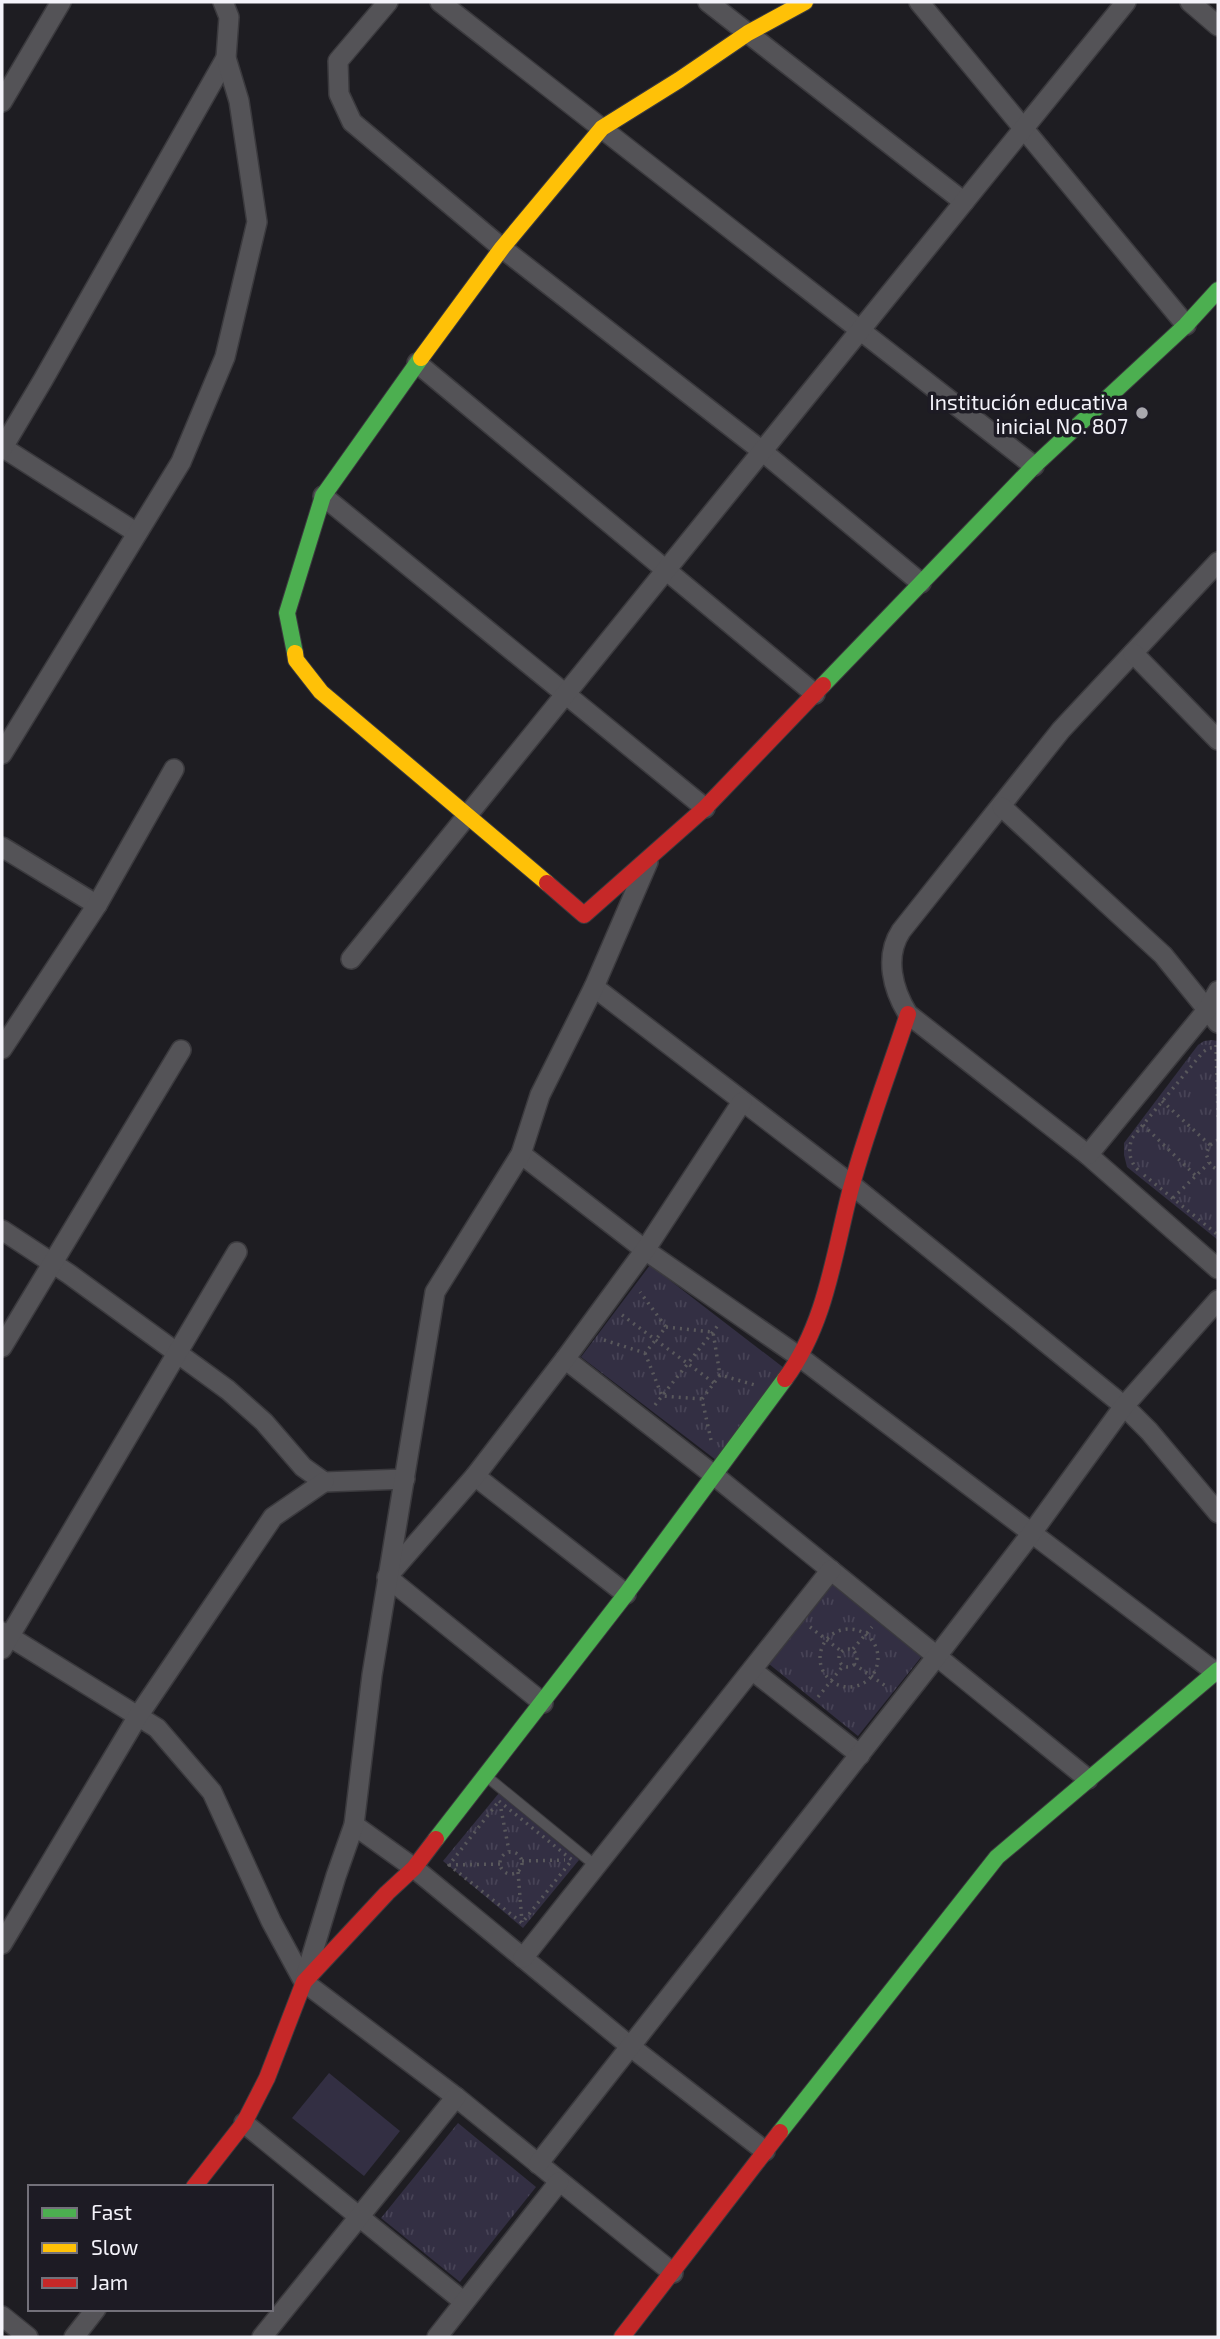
<svg xmlns="http://www.w3.org/2000/svg" width="1220" height="2339" viewBox="0 0 1220 2339" font-family="'Exo 2',sans-serif">
	<defs>
		<pattern id="park-tufts" width="24" height="20" patternUnits="userSpaceOnUse" patternTransform="scale(1.75)"><rect width="24" height="20" fill="#332f43"/><path d="M3 7l-1-3M5 7V3M7 7l1-3M15 17l-1-3M17 17v-4M19 17l1-3" fill="none" stroke="#474356"/></pattern>
	</defs>
	<rect width="100%" height="100%" fill="#1e1d22"/>
	<g fill="url(#park-tufts)">
		<polygon points="1212,1040 1218,1041 1218,1240 1127,1167 1124,1155 1124,1143 1198,1045 1204,1041"/>
		<polygon points="650,1265 784,1368 716,1460 581,1357"/>
		<polygon points="833,1584 922,1656 858,1736 769,1664"/>
		<polygon points="499,1793 579,1860 523,1928 443,1861"/>
		<polygon points="458,2123 536,2187 460,2282 381,2218"/>
	</g>
	<polygon fill="#332f43" points="329,2073 400,2131 364,2176 292,2118"/>
	<g fill="none" stroke-linecap="round" stroke-linejoin="round">
		<g stroke="#3b3a3e" stroke-width="12">
			<polyline id="lane" points="486,1776 596,1866"/>
		</g>
		<g stroke="#3b3a3e" stroke-width="22">
			<g id="street">
				<polyline points="388,2 338,61 339,94 352,122 502,248 762,451 921,583"/>
				<polyline points="440,2 1034,466"/>
				<polyline points="708,2 964,202"/>
				<polyline points="919,2 1186,325"/>
				<polyline points="1190,2 1218,26"/>
				<polyline points="2,102 61,2"/>
				<polyline points="417,363 815,694"/>
				<polyline points="2,447 137,533"/>
				<polyline points="2,449 43,380 226,58"/>
				<polyline points="323,496 705,808"/>
				<path d="M 1218,562 L 1061,730 L 901,931 C 884,957 893,990 908,1014 L 1088,1155 L 1218,1269"/>
				<polyline points="1133,653 1218,740"/>
				<polyline points="2,754 181,462 225,357 257,222 239,101 226,58 229,17 223,2"/>
				<polyline points="1002,807 1163,955 1218,1023"/>
				<polyline points="2,847 97,905"/>
				<polyline points="351,959 1126,2"/>
				<polyline points="594,987 852,1185 1124,1406 1149,1431 1218,1513"/>
				<polyline points="2,1049 97,905 174,769"/>
				<polyline points="521,1154 645,1250 801,1358 1215,1672"/>
				<polyline points="1088,1155 1207,1010 1218,991"/>
				<polyline points="2,1230 69,1274 228,1390 264,1422 303,1467 324,1482 405,1479"/>
				<polyline points="2,1347 181,1050"/>
				<polyline points="565,1359 715,1476 1088,1779"/>
				<polyline points="475,1476 626,1594"/>
				<polyline points="2,1632 157,1728 212,1792 271,1921 304,1982 456,2097 673,2273"/>
				<polyline points="2,1649 237,1252"/>
				<polyline points="752,1670 860,1755"/>
				<polyline points="543,1703 387,1577 475,1476 565,1359 645,1250 742,1102"/>
				<polyline points="354,1825 414,1868 631,2047 765,2151"/>
				<polyline points="2,1944 138,1716 273,1517 324,1482"/>
				<polyline points="523,1958 831,1570"/>
				<polyline points="305,1978 336,1876 354,1825 372,1675 435,1292 521,1154 540,1095 594,987 648,862"/>
				<polyline points="244,2123 464,2302"/>
				<polyline points="538,2164 937,1656 1031,1534 1124,1406 1218,1300"/>
				<polyline points="2,2316 28,2337"/>
				<polyline points="74,2337 96,2309"/>
				<polyline points="262,2337 456,2097"/>
				<polyline points="437,2337 559,2182"/>
			</g>
		</g>
		<g stroke="#3b3a3e" stroke-width="18">
			<g id="fast">
				<polyline points="295,653 287,613 323,496 421,358"/>
				<polyline points="823,685 1034,466 1186,325 1218,290"/>
				<polyline points="436,1839 626,1594 785,1379"/>
				<polyline points="780,2132 997,1857 1218,1670"/>
			</g>
		</g>
		<g stroke="#3b3a3e" stroke-width="18">
			<g id="slow">
				<polyline points="421,358 502,248 602,128 679,80 748,33 805,2"/>
				<polyline points="295,653 296,660 321,692 547,883"/>
			</g>
		</g>
		<g stroke="#3b3a3e" stroke-width="18">
			<g id="jam">
				<polyline points="547,883 584,915 705,808 823,685"/>
				<path d="M 785,1379 C 826,1324 834,1253 851,1188 C 867,1129 889,1072 908,1014"/>
				<polyline points="194,2187 244,2123 267,2078 304,1982 387,1893 414,1868 436,1839"/>
				<polyline points="622,2337 780,2132"/>
			</g>
		</g>
		<g stroke="#59585c" stroke-width="3.5" stroke-dasharray="2 5" stroke-linecap="butt">
			<polyline points="1216,1045 1218,1117"/>
			<polyline points="1162,1101 1210,1145"/>
			<polyline points="1143,1125 1196,1176"/>
			<polyline points="1218,1140 1210,1145 1206,1154 1211,1166 1218,1170"/>
			<path d="M 1138,1170 C 1129,1161 1128,1150 1132,1138 L 1203,1052 L 1209,1048 L 1218,1047"/>
			<polyline points="1144,1175 1218,1235"/>
			<polyline points="1173,1198 1209,1163"/>
			<polyline points="622,1315 714,1383"/>
			<polyline points="666,1327 713,1332 720,1375"/>
			<polyline points="604,1340 645,1353 666,1327 640,1292"/>
			<polyline points="645,1353 662,1396 702,1399"/>
			<polyline points="655,1405 719,1324"/>
			<polyline points="711,1440 702,1399 720,1375 755,1385"/>
			<polyline points="810,1627 841,1651"/>
			<circle cx="849" cy="1658" r="29"/>
			<circle cx="848" cy="1658" r="9"/>
			<polyline points="853,1649 872,1627"/>
			<polyline points="854,1664 887,1687"/>
			<polyline points="818,1697 843,1666"/>
			<polygon points="499,1801 572,1860 522,1923 449,1865"/>
			<polyline points="501,1809 509,1851"/>
			<circle cx="511" cy="1863" r="11"/>
			<polyline points="522,1861 565,1860"/>
			<polyline points="449,1865 500,1864"/>
			<polyline points="518,1872 522,1922"/>
		</g>
		<use href="#lane" stroke="#545357" stroke-width="10"/>
		<use href="#street" stroke="#545357" stroke-width="19"/>
		<use href="#fast" stroke="#4caf50" stroke-width="16"/>
		<use href="#slow" stroke="#ffc107" stroke-width="16"/>
		<use href="#jam" stroke="#c62828" stroke-width="16"/>
	</g>
	<circle fill="#a9a8ae" stroke="#1d1b24" stroke-width="2.5" cx="1142" cy="413" r="7"/>
	<g text-anchor="middle" dominant-baseline="central" stroke-width="7" stroke-linejoin="round" paint-order="stroke">
		<g font-size="21" fill="#f4f3fa" stroke="#1d1b24" text-anchor="end">
			<text x="1128" y="401">Institución educativa<tspan x="1128" dy="24">inicial No. 807</tspan></text>
		</g>
	</g>
	<rect width="1220" height="2339" fill="none" stroke="#f4f3fa" stroke-width="7"/>
	<rect x="28" y="2185" width="245" height="126" fill="#1d1b24" stroke="#73717a" stroke-width="2"/>
	<rect x="42" y="2208" width="35" height="10" fill="#4caf50" stroke="#73717a" stroke-width="2"/>
	<text x="91" y="2220" font-size="21" fill="#f4f3fa">Fast</text>
	<rect x="42" y="2243" width="35" height="10" fill="#ffc107" stroke="#73717a" stroke-width="2"/>
	<text x="91" y="2255" font-size="21" fill="#f4f3fa">Slow</text>
	<rect x="42" y="2278" width="35" height="10" fill="#c62828" stroke="#73717a" stroke-width="2"/>
	<text x="91" y="2290" font-size="21" fill="#f4f3fa">Jam</text>
</svg>
